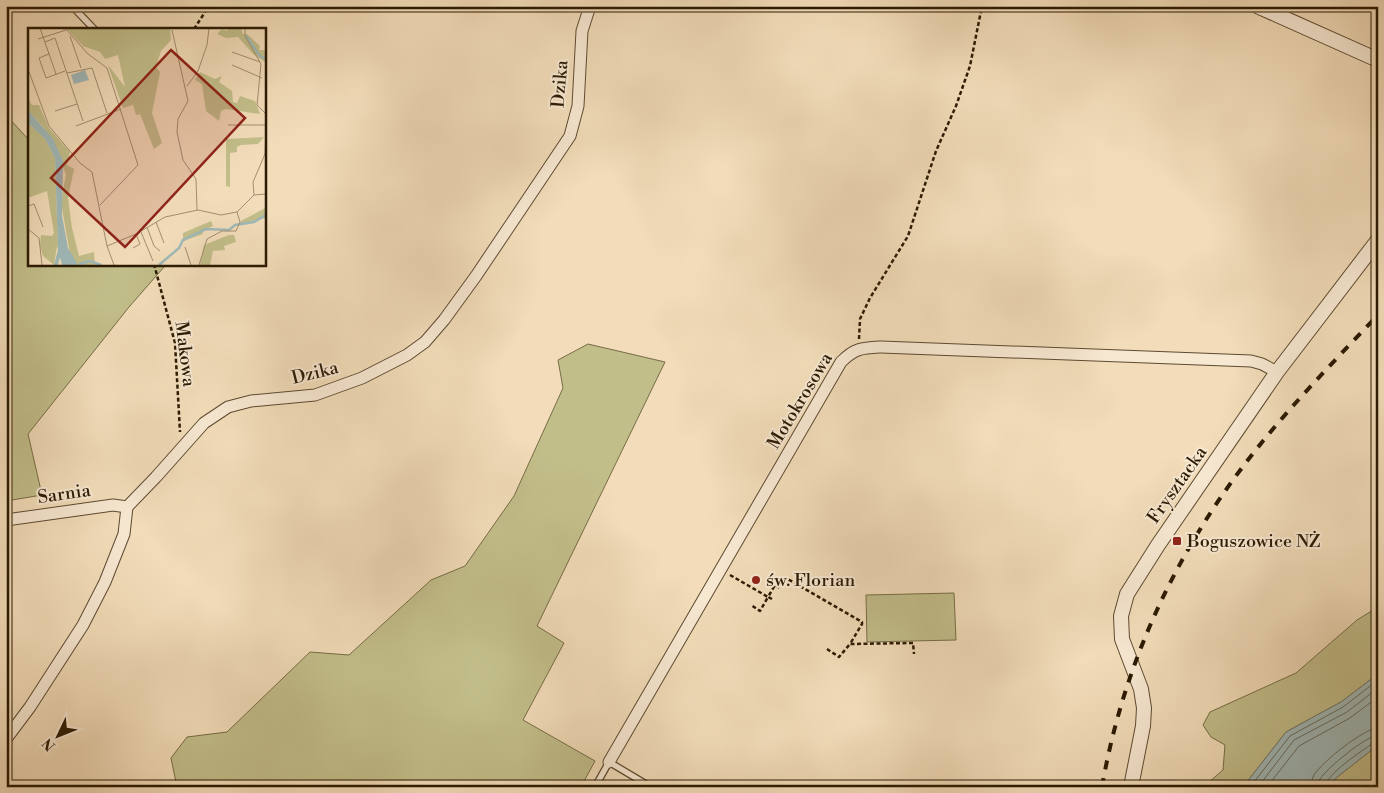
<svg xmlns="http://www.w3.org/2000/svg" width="1384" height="793" viewBox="0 0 1384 793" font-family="'Libre Bodoni',serif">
	<rect width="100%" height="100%" fill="#f2dcb9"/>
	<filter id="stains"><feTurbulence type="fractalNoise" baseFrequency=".004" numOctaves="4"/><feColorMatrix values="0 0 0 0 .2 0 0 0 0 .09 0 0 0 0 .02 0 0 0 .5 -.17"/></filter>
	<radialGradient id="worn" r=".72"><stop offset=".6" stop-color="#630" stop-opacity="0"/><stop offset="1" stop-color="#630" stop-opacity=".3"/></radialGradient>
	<g fill="#c2be8a" stroke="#766c46">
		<polygon points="6,115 29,140 29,264 163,264 164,267 129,307 28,434 42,495 6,501"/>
		<polygon points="588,344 665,362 537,626 564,643 523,720 595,761 581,787 177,787 171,758 187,737 227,732 310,652 349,655 431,580 465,566 514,496 563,388 558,360"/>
		<polygon points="954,593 956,640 867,642 866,595"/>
		<polygon points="1378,607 1378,674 1341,702 1286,732 1243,787 1199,787 1208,783 1223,770 1225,745 1211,737 1203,725 1210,712 1296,673 1357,620"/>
		<polygon points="1378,745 1378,787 1328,787 1336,778"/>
	</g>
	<polygon fill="#9fb9b9" stroke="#717970" points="1378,674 1378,745 1336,778 1328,787 1243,787 1286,732 1341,702"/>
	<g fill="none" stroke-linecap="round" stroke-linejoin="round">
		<g stroke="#656a5e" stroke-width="1">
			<polyline points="1250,787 1290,736 1343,707 1378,680"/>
			<polyline points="1258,787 1294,740 1347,712 1378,688"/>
			<polyline points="1267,787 1299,746 1350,718 1378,697"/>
			<path d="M 1311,787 C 1311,782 1312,779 1314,775 C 1321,763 1364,728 1378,728"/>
			<path d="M 1319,787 C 1319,783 1318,782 1320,779 C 1327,768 1366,736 1378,735"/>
			<path d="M 1325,787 C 1327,773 1361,752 1373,743 L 1378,742"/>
		</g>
		<g stroke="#5d4a30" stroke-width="8">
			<g id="service">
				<polyline points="72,6 94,29"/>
				<polyline points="595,787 609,762 651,787"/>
			</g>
		</g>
		<g stroke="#5d4a30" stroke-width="13">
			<g id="minor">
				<polyline points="6,520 113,505 127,507"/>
				<polyline points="6,739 30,707 83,625 105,582 124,534 127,507 156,477 204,423 228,407 251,401 315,395 362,378 407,355 425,342 444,320 476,276 570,136 578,106 582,31 590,6"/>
				<path d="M 609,762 L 841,362 C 855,348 862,348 881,347 L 1251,361 L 1262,364 L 1277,372"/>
			</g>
		</g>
		<g stroke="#5d4a30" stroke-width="16">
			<g id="tertiary">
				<polyline points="1257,6 1378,60"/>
				<polyline points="1131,787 1143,726 1144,708 1141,689 1122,639 1121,616 1127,594 1158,545 1277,372 1378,240"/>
			</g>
		</g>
		<g stroke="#2b1a03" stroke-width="2.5" stroke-dasharray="4 2.5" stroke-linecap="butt">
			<polyline points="194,29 209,6"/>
			<polyline points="154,264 175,343 180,432"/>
			<polyline points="859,339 860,319 870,298 908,236 936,151 956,106 970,66 982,6"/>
			<polyline points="730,575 768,597 760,611 751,605"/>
			<polyline points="772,599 768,597 775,585 780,588 786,578 862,622 862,624 850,644 913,643 914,654"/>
			<polyline points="827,649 839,657 850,644"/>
		</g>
		<use href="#service" stroke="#f7e8d2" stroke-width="5.5"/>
		<use href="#minor" stroke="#f7e8d2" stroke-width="11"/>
		<use href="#tertiary" stroke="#f7e8d2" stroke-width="14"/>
		<path stroke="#2b1a03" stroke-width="4" stroke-dasharray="9 9" stroke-linecap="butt" d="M 1102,787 C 1124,659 1181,541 1263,441 C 1299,397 1339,356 1378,315"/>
	</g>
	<g fill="#8f2418" stroke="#f7e8d2" stroke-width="2">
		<rect x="1172" y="536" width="10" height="10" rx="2.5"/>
		<circle cx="756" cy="580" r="5"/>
	</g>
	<g text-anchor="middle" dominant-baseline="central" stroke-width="4" stroke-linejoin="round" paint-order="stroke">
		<g font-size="18" fill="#2b1a03" stroke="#f7e8d2">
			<text transform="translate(560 84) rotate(-85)">Dzika</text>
			<text transform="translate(185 354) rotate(83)">Makowa</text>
			<text transform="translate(315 373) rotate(-14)">Dzika</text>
			<text transform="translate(800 401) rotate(-59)">Motokrosowa</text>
			<text transform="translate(1177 485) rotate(-55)">Frysztacka</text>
			<text transform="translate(64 494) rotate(-8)">Sarnia</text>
		</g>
		<g font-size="18" fill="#2b1a03" stroke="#f7e8d2" text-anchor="start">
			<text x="1187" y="541">Boguszowice NŻ</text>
			<text x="766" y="580">św. Florian</text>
		</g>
	</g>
	<g transform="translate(28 28)">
		<rect width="238" height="238" fill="#f2dcb9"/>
		<path d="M 38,0 L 142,0 L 143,12 L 133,23 L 128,39 L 132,44 L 124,85 L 134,115 L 126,121 L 112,86 L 108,87 L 105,77 L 95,80 L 80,37 L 97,59 L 90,27 L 77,31 L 72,24 L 55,18 ZM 201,0 L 213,0 L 215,6 L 219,6 L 232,18 L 231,22 L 237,22 L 237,34 L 225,26 L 210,9 L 198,10 L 189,6 L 194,1 L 199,3 ZM 172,44 L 187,51 L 194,48 L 191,54 L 204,63 L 205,74 L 209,75 L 212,68 L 227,73 L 232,86 L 198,81 L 193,83 L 191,93 L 178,83 L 174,56 L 167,52 ZM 0,70 L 4,77 L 11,77 L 21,100 L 42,124 L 39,137 L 46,141 L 40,170 L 44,200 L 51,228 L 66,224 L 67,237 L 50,237 L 42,226 L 33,174 L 38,146 L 16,100 L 0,82 ZM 0,95 L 17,111 L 27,130 L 30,222 L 29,218 L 26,237 L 15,228 L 12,217 L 13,207 L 24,208 L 26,205 L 19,163 L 0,170 ZM 236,109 L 230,116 L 213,117 L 209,119 L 209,124 L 202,125 L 202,159 L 198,158 L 198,111 ZM 237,180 L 237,190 L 212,197 L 213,193 ZM 183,193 L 185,198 L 174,203 L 175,206 L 155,213 L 155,205 ZM 201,207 L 206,207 L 208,214 L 196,218 L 197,222 L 185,223 L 182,237 L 172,237 L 176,217 Z" fill="#c2be8a"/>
		<path d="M 57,42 L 61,52 L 46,56 L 43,47 ZM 0,82 L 25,111 L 35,133 L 34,188 L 40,220 L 50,237 L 34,237 L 32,229 L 30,237 L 26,237 L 30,222 L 27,130 L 17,111 L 0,95 Z" fill="#9fb9b9"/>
		<path fill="none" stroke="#9fb9b9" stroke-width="2.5" d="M 218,8 L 232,28 L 238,31M 51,236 L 62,233 L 73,237M 131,237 L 151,220 L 155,212 L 178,201 L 201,202 L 207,197 L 226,194 L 238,187"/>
		<path fill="none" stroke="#a28e70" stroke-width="1" d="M 12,0 L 28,46M 37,0 L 60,26 L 79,40 L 110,137 L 72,177M 217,0 L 217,8 L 233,36 L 229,77 L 238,86M 144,2 L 160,73 L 150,91 L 149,104 L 155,132 L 168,151 L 169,182M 42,8 L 53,40M 10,11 L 38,2M 17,14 L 27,10 L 55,93M 204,24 L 232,34M 21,26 L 11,30 L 18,50 L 37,43M 204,37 L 234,50M 0,41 L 21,98 L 52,135 L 64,144 L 79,218 L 86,237M 39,45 L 64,40 L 79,85M 159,58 L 170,43 L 179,17 L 181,0M 27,83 L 49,76M 200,97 L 238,97M 48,98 L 93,81M 226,167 L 225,154 L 237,126 L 238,99M 0,178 L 6,176 L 15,199M 128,194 L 136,215M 119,199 L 126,218 L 132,223M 0,201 L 11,210 L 14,237M 113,204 L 125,233M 79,218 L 108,206 L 137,189 L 170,182 L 193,187 L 209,184 L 226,167 L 238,166M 157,219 L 163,237M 105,220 L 112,216 L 108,206M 171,237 L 179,211 L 194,203 L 208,203 L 212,194 L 209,184"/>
		<path fill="#8f2418" fill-opacity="0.15" stroke="#8f2418" stroke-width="2.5" d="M 143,22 L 217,90 L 97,219 L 23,150 Z"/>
		<rect width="238" height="238" fill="none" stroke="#2b1a03" stroke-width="2.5"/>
	</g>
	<rect width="1384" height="793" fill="none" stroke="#f2dcb9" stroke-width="25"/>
	<rect x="8" y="8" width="1369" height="778" fill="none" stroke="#2b1a03" stroke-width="2.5"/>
	<rect x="12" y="12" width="1359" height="768" fill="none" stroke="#2b1a03"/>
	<g transform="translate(58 736) rotate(227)" stroke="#f7e8d2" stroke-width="4" paint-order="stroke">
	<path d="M0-4L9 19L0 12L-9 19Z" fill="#2b1a03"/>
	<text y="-8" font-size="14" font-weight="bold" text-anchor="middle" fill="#2b1a03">N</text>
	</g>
	<rect width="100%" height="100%" filter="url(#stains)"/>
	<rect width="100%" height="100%" fill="url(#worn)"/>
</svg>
